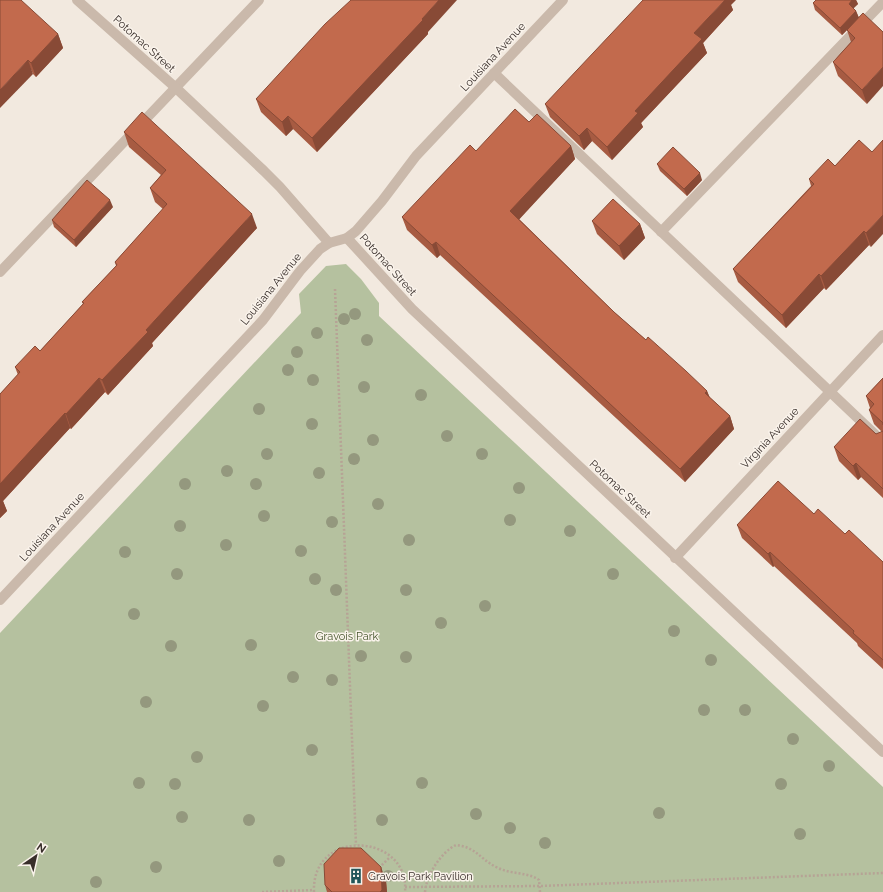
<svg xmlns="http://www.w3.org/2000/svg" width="883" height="892" viewBox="0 0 883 892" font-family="Raleway,sans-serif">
	<rect width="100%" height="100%" fill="#f2e9df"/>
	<polygon fill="#b5c19f" points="346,264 361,279 379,303 379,316 883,787 883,892 0,892 0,633 301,313 299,294 326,266"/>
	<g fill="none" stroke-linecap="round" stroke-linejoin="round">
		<g stroke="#b6a395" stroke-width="2.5" stroke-dasharray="2 2" stroke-linecap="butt">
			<polyline points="335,289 356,845"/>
			<polyline points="379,868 390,857"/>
			<polyline points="405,887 540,886 883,873"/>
			<polyline points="262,892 314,890"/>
			<path d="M 314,892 C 311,827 410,833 405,892"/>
			<path d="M 425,892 C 426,876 441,852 456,845 C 476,847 480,859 496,867 C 509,874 524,872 536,878 L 539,880 L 540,892"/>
		</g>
		<g stroke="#cab9ab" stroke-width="10">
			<polyline points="494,73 883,442"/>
			<polyline points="661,232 883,2"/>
			<polyline points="0,272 259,0"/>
		</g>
		<g stroke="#cab9ab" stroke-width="10">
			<polyline points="77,0 176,88 264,171 280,187 329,243"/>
			<polyline points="347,238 412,309 883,752"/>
			<polyline points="675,558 883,335"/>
			<polyline points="0,600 263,320 300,271 320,249 329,243 347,238 356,231 382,201 416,156 563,0"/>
		</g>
	</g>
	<g fill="#94987e">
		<circle cx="355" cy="314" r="6"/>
		<circle cx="344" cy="319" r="6"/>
		<circle cx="317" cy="333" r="6"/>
		<circle cx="367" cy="340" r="6"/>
		<circle cx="297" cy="352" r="6"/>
		<circle cx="288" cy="370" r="6"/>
		<circle cx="313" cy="380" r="6"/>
		<circle cx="364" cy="387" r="6"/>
		<circle cx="421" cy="395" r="6"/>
		<circle cx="259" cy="409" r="6"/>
		<circle cx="312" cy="424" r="6"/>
		<circle cx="447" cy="436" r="6"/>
		<circle cx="373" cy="440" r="6"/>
		<circle cx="267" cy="454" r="6"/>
		<circle cx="482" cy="454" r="6"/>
		<circle cx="354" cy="459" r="6"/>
		<circle cx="227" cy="471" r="6"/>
		<circle cx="319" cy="473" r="6"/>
		<circle cx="185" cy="484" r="6"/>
		<circle cx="256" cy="484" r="6"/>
		<circle cx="519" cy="488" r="6"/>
		<circle cx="378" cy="504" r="6"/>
		<circle cx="264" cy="516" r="6"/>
		<circle cx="510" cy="520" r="6"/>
		<circle cx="332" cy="522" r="6"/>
		<circle cx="180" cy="526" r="6"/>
		<circle cx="570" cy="531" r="6"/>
		<circle cx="409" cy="540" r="6"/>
		<circle cx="226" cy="545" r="6"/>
		<circle cx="301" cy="551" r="6"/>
		<circle cx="125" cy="552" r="6"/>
		<circle cx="177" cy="574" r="6"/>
		<circle cx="613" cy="574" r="6"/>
		<circle cx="315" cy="579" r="6"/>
		<circle cx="336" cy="590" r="6"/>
		<circle cx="406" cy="590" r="6"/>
		<circle cx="485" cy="606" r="6"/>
		<circle cx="134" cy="614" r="6"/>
		<circle cx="441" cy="623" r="6"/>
		<circle cx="674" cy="631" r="6"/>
		<circle cx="251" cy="645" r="6"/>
		<circle cx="171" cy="646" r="6"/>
		<circle cx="361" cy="656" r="6"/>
		<circle cx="406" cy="657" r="6"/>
		<circle cx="711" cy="660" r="6"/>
		<circle cx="293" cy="677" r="6"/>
		<circle cx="332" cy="680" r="6"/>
		<circle cx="146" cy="702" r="6"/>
		<circle cx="263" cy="706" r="6"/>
		<circle cx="704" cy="710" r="6"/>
		<circle cx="745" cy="710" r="6"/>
		<circle cx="793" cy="739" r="6"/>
		<circle cx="312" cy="750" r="6"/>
		<circle cx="197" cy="757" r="6"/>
		<circle cx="829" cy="766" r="6"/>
		<circle cx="139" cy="783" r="6"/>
		<circle cx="422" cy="783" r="6"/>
		<circle cx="175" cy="784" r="6"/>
		<circle cx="781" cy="784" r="6"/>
		<circle cx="659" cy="813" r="6"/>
		<circle cx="476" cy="814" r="6"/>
		<circle cx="182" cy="817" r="6"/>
		<circle cx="249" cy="820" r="6"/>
		<circle cx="382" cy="820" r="6"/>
		<circle cx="510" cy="828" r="6"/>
		<circle cx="800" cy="834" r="6"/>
		<circle cx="545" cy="843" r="6"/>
		<circle cx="279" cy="861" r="6"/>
		<circle cx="156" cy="867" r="6"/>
		<circle cx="388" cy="876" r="6"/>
		<circle cx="96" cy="882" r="6"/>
	</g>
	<g fill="#a75b42">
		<polygon points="0,0 58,34 63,48 36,77 33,74"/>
		<polygon points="816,0 856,0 858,4 853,8 856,11 859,18 867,104 838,76 833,62 851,42 847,30 842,35 815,10 813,3"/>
		<polygon points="731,5 733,10 703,43 707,53 641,123 643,127 612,160 592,141 584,150 550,117 545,104"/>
		<polygon points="428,32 428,34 317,152 293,129 286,136 261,112 256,99"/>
		<polygon points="124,132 257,228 152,343 153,346 108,395 105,392 71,429 70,428 3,501 7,511 0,518 0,394 18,375 15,367 40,351 83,304 82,302 116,266 115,262 163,209 155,202 150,188 161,175 129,147"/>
		<polygon points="859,140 871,247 869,245 826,290 824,288 786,328 738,282 733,269 811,186 809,179 835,166"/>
		<polygon points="571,146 575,159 519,219 614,312 646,340 707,391 710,398 730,416 734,429 685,482 440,255 437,258 407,230 402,217 476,151"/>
		<polygon points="657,164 702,180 687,196 660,171"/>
		<polygon points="113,207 76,247 54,227 52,220"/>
		<polygon points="592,221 640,224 645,238 624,260 597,234"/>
		<polygon points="883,378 883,498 861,477 858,480 839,461 834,447 882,432 874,424 869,410 870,408 866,396"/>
		<polygon points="814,514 845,534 883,562 883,669 858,646 857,643 774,566 773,567 742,538 737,525"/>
		<polygon points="386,881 387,892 327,892 325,885"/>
	</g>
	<g fill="#884a36">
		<polygon points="439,0 457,0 428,32 428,34 317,152 312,138"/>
		<polygon points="725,0 736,0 731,5 733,10 703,43 707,53 641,123 643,127 612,160 607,147 694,33"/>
		<polygon points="852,0 856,0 858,4 851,11 849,4"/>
		<polygon points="856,11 859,18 842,35 840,28"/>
		<polygon points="58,34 63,48 36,77 31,63"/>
		<polygon points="28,60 33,74 0,108 0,90"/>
		<polygon points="883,67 883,86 867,104 862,90"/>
		<polygon points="288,116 293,129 286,136 282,122"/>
		<polygon points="587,128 592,141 584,150 579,136"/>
		<polygon points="571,146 575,159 515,224 510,211"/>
		<polygon points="700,173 702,180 687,196 684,189"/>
		<polygon points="110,200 113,207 76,247 74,240"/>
		<polygon points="252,214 257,228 152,343 153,346 108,395 102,380 146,330"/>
		<polygon points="883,215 883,234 871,247 866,233"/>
		<polygon points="640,224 645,238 624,260 619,246"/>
		<polygon points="864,231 869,245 826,290 821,276"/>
		<polygon points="436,242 440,255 437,258 432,245"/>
		<polygon points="819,274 824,288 786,328 782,315"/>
		<polygon points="99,378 105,392 71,429 66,414"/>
		<polygon points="707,391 712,404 705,393"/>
		<polygon points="65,413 70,428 3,501 7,511 0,518 0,484"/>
		<polygon points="730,416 734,429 685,482 680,469"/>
		<polygon points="856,463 861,477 858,480 853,466"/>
		<polygon points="770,552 774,566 773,567 768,554"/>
		<polygon points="381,867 386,881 387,892 380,892"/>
	</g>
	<g fill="#c26a4d" stroke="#884a36">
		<polygon points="0,0 21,0 58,34 31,63 28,60 0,90"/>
		<polygon points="351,0 439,0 422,19 423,20 312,138 288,116 282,122 256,99 325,24"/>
		<polygon points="643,0 725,0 694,33 702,39 635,111 638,113 607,147 587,128 579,136 545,104"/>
		<polygon points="816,0 852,0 849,4 856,11 840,28 813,3"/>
		<polygon points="863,13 883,32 883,67 862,90 833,62 855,38 847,30"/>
		<polygon points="515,109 529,122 537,114 571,146 510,211 614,312 646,340 648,337 686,371 707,391 705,393 730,416 680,469 436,242 432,245 402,217 470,145 476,151"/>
		<polygon points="142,112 252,214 146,330 148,332 102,380 99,378 66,414 65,413 0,484 0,394 20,372 15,367 35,346 40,351 84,303 82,302 117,265 115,262 167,204 150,188 166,170 124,132"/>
		<polygon points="859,140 872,152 883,140 883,215 866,233 864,231 821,276 819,274 782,315 733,269 814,184 809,179 828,159 835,166"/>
		<polygon points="673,147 700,173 684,189 657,164"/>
		<polygon points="87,180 110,200 74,240 52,220"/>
		<polygon points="613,199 640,224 619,246 592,221"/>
		<polygon points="883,378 883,425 883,423 869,410 874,404 866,396"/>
		<polygon points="860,419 876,434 883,431 883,489 856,463 853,466 834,447"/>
		<polygon points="778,481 814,514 818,509 845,534 849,530 883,562 883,660 853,633 854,631 770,552 768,554 737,525"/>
		<polygon points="339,848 361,848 381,867 382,890 380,892 332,892 325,885 324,864"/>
	</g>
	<defs>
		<g id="building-bare" transform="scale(1.2)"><path d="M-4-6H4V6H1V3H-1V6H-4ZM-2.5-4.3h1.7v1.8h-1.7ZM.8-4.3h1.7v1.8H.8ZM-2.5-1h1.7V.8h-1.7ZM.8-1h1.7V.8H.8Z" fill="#205559" stroke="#faf3eb" stroke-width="2.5" paint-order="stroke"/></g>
	</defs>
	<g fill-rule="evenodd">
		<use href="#building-bare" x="356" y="876"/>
	</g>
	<g text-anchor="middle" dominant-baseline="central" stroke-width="3" stroke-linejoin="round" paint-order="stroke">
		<g font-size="11" fill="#382e2a" stroke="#faf3eb">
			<text transform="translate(144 44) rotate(42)">Potomac Street</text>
			<text transform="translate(493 57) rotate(-47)">Louisiana Avenue</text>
			<text transform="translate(388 265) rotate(48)">Potomac Street</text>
			<text transform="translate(271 289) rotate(-51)">Louisiana Avenue</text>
			<text transform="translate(770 438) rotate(-47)">Virginia Avenue</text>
			<text transform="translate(620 489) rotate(43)">Potomac Street</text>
			<text transform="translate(52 527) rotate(-47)">Louisiana Avenue</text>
		</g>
		<g font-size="11" fill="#47562e" stroke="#faf3eb">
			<text x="347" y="636">Gravois Park</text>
		</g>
		<g font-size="11" fill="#382e2a" stroke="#faf3eb" text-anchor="start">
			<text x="368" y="876">Gravois Park Pavilion</text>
		</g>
	</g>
	<g transform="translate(36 856) rotate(34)" stroke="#faf3eb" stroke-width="3" paint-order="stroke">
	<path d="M0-3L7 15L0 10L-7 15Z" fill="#382e2a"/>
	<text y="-6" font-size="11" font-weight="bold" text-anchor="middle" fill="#382e2a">N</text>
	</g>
</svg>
